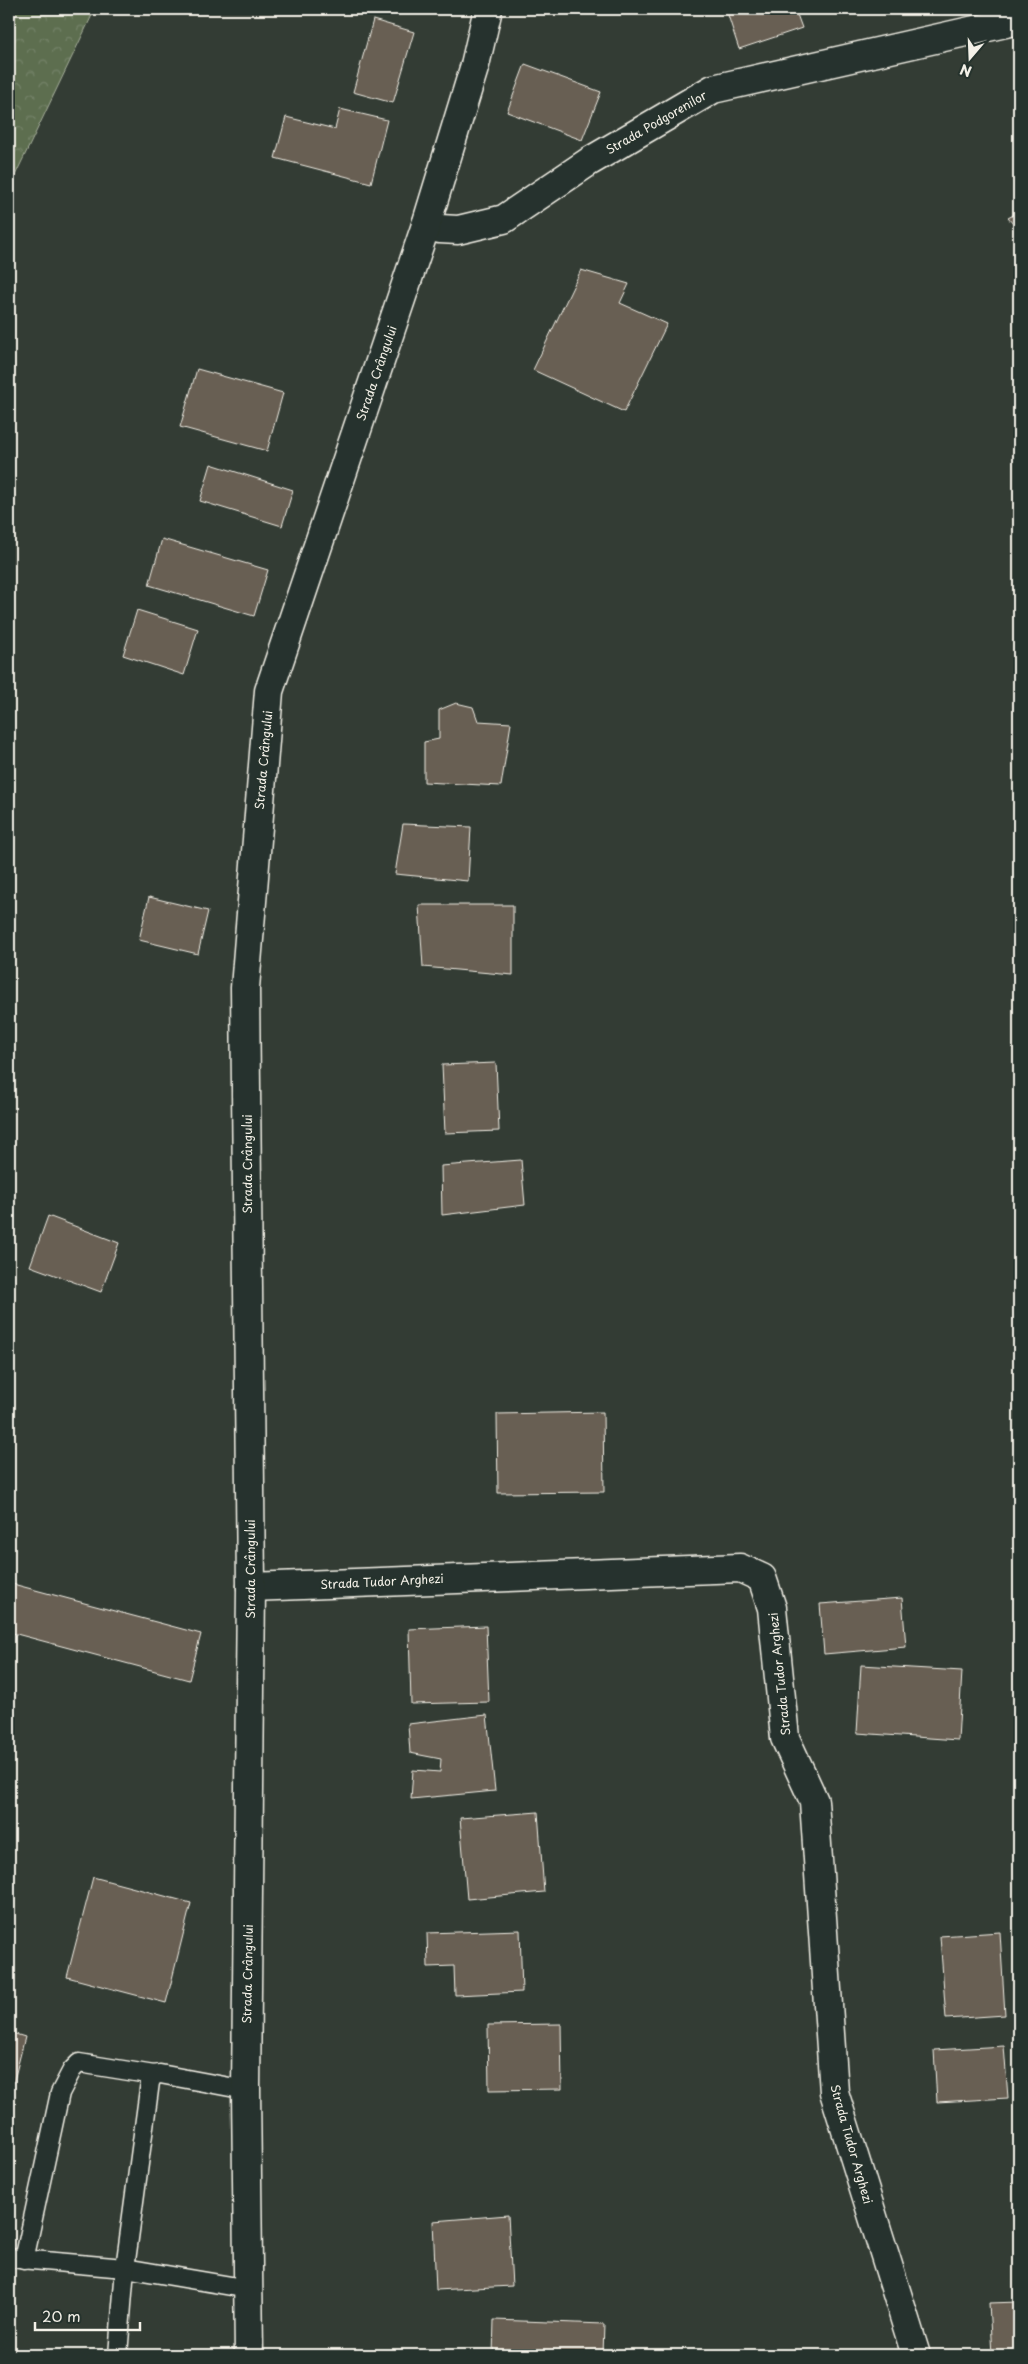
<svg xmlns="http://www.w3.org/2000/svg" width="1028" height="2364" viewBox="0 0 1028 2364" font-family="'Playpen Sans',sans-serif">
	<defs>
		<pattern id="forest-crowns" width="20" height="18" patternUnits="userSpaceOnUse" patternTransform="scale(1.25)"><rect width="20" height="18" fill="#5d6e50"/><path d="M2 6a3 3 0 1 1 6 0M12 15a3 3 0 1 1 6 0" fill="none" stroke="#758369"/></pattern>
	</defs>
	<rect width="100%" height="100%" fill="#333c34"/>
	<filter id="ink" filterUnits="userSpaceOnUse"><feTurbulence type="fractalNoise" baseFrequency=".02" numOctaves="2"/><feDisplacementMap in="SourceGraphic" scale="10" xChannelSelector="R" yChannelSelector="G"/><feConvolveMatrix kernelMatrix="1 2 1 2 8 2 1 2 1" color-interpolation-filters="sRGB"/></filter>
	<g filter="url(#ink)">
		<polygon fill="url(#forest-crowns)" stroke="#a8b09c" points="9,9 95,9 9,188"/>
		<g fill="#685e52" stroke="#f4f1e8">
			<polygon points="726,9 795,9 802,28 739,49"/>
			<polygon points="966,9 986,9 967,13"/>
			<polygon points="373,20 414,32 393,103 353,92"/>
			<polygon points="525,64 601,92 582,140 507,112"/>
			<polygon points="340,109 387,120 371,183 275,158 286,117 335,129"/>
			<polygon points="1019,171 1019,182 1015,173"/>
			<polygon points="1019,212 1019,231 1008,218"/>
			<polygon points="581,270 629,284 620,303 667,324 624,412 533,370"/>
			<polygon points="197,369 283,393 267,451 180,427"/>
			<polygon points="211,464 293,490 282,526 200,501"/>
			<polygon points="162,539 268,570 254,616 149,585"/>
			<polygon points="137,610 198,629 184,675 123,655"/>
			<polygon points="456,703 473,707 478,721 511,723 501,786 424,782 424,742 439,739 439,710"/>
			<polygon points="403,824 471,827 468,881 395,874"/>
			<polygon points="149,897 208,911 198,954 139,940"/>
			<polygon points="419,905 513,905 513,975 423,967"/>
			<polygon points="496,1063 499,1131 445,1133 442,1065"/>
			<polygon points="521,1160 525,1205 442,1215 441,1166"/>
			<polygon points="48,1216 119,1243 101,1292 30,1266"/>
			<polygon points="603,1412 604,1492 498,1493 497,1414"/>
			<polygon points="9,1444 13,1445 9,1464"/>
			<polygon points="9,1583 201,1634 189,1680 9,1632"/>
			<polygon points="902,1598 906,1647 824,1654 820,1604"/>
			<polygon points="486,1626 489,1702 411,1704 409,1629"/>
			<polygon points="861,1665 962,1671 958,1740 857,1733"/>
			<polygon points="487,1715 495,1791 411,1799 413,1770 440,1772 441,1759 410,1753 408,1724"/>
			<polygon points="538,1812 544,1892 467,1899 460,1818"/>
			<polygon points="93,1877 191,1903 166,2003 67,1977"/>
			<polygon points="520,1930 522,1992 455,1995 454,1966 428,1967 427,1933"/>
			<polygon points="1000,1932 1005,2015 946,2019 940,1936"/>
			<polygon points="561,2024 562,2089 489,2090 488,2025"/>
			<polygon points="9,2032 25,2037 9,2100"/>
			<polygon points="1004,2046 1008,2098 937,2102 934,2050"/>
			<polygon points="508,2215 512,2286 436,2290 433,2221"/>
			<polygon points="1019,2302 1019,2355 992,2355 989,2303"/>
			<polygon points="494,2320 604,2324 603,2355 493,2355"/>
		</g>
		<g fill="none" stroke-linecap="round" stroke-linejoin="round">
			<g stroke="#f4f1e8" stroke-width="21">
				<g id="lane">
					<polyline points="9,2258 125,2268 249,2289"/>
					<polyline points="24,2260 60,2093 72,2070 79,2063 154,2075"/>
					<polyline points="118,2355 125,2268 150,2082 154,2075 160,2074 246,2090"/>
				</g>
			</g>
			<g stroke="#f4f1e8" stroke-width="31">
				<g id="street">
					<polyline points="426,225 440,229 458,230 504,219 590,161 713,89 1019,20"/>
					<polyline points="251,1587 740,1568 762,1578 772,1608 785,1738 814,1801 834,2092 916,2355"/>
				</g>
			</g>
			<g stroke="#f4f1e8" stroke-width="31">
				<polyline id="secondary" points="249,2355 246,2090 251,1587 245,988 269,691 426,225 475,65 488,9"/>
			</g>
			<use href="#lane" stroke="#26332d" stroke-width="18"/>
			<use href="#street" stroke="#26332d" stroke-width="28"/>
			<use href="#secondary" stroke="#26332d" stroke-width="28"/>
		</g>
	</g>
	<g text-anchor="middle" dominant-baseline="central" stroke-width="4" stroke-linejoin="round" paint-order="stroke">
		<g font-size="12" fill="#f4f1e8" stroke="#26332d">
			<text transform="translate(656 122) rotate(-30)">Strada Podgorenilor</text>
			<text transform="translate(376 373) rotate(-71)">Strada Crângului</text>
			<text transform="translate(263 760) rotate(-85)">Strada Crângului</text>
			<text transform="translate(247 1164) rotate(-90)">Strada Crângului</text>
			<text transform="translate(250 1569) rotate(-90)">Strada Crângului</text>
			<text transform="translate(382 1581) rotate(-3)">Strada Tudor Arghezi</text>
			<text transform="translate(779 1674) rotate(-96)">Strada Tudor Arghezi</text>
			<text transform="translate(247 1974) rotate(-89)">Strada Crângului</text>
			<text transform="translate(852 2144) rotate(74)">Strada Tudor Arghezi</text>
		</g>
	</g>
	<rect width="1028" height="2364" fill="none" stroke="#26332d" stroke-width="30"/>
	<rect x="15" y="15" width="998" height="2334" fill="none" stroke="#f4f1e8" stroke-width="2" filter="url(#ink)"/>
	<g transform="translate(970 58) rotate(199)" stroke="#26332d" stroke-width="4" paint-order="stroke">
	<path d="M0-4L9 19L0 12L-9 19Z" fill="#f4f1e8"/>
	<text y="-8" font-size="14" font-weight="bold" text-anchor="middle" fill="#f4f1e8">N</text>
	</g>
	<path d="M35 2322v8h105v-8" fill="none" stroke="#f4f1e8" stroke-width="2.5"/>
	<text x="42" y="2322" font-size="15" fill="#f4f1e8" stroke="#26332d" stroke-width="4" paint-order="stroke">20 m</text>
</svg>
